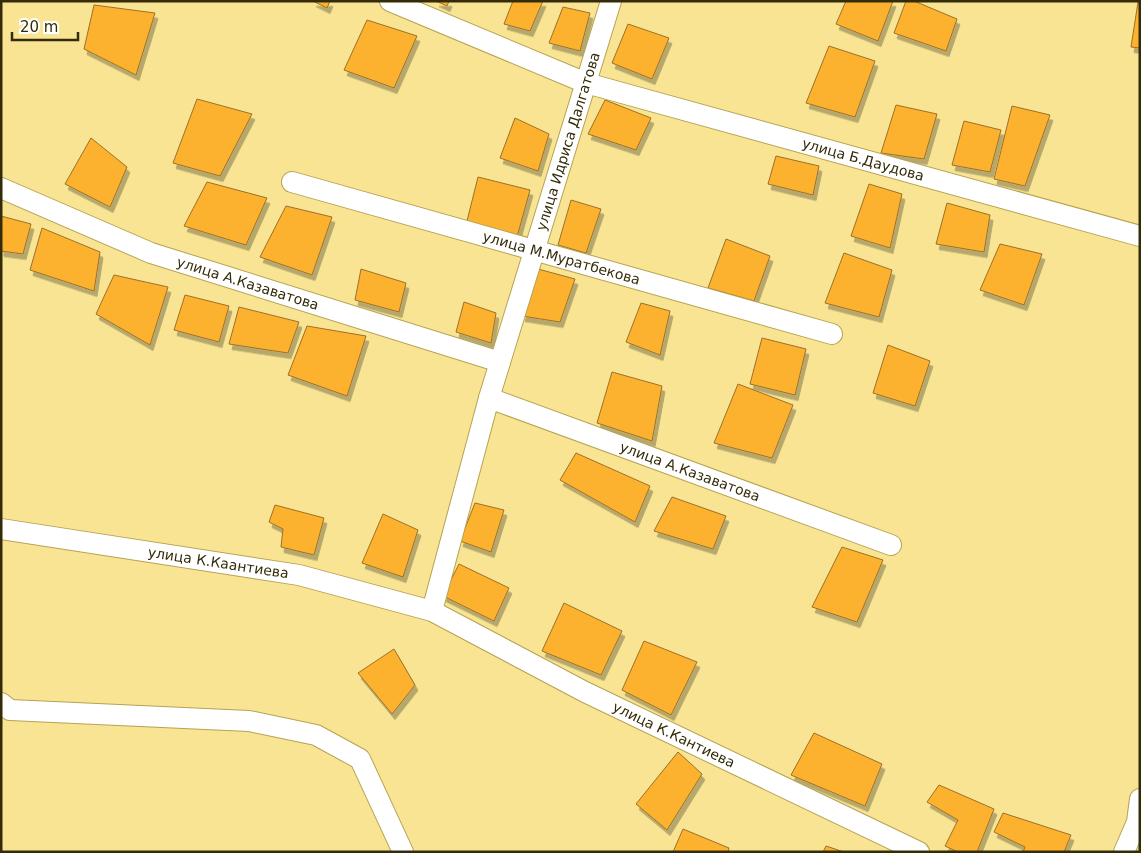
<svg xmlns="http://www.w3.org/2000/svg" width="1141" height="853" viewBox="0 0 1141 853" font-family="'DejaVu Sans',sans-serif">
	<defs>
		<filter id="shadow"><feDropShadow dx="3" dy="5.5" stdDeviation="0" flood-color="#0004"/></filter>
	</defs>
	<rect width="100%" height="100%" fill="#f8e493"/>
	<g fill="#fcb22e" stroke="#9c7028" filter="url(#shadow)">
		<polygon points="313,1 330,1 327,8"/>
		<polygon points="436,1 449,1 447,6"/>
		<polygon points="513,1 543,1 530,31 504,24"/>
		<polygon points="846,1 893,1 878,41 836,24"/>
		<polygon points="906,1 914,1 957,19 946,51 894,33"/>
		<polygon points="1138,2 1140,2 1140,48 1131,47"/>
		<polygon points="94,5 155,13 136,75 84,49"/>
		<polygon points="563,7 590,13 580,51 549,43"/>
		<polygon points="367,20 417,36 394,88 344,70"/>
		<polygon points="628,24 669,38 652,79 612,63"/>
		<polygon points="829,46 875,61 855,117 806,103"/>
		<polygon points="197,99 252,114 220,176 173,163"/>
		<polygon points="605,100 651,118 636,150 588,134"/>
		<polygon points="896,105 937,114 924,159 881,153"/>
		<polygon points="1012,106 1050,115 1025,186 994,179"/>
		<polygon points="515,118 549,134 538,171 500,158"/>
		<polygon points="964,121 1001,130 990,172 952,165"/>
		<polygon points="91,138 127,167 110,207 65,184"/>
		<polygon points="776,156 819,166 813,195 768,184"/>
		<polygon points="478,177 530,190 517,237 466,225"/>
		<polygon points="207,182 267,198 246,245 184,226"/>
		<polygon points="869,184 902,194 890,248 851,236"/>
		<polygon points="571,200 601,209 586,253 558,245"/>
		<polygon points="947,203 990,215 984,252 936,244"/>
		<polygon points="286,206 332,217 312,275 260,257"/>
		<polygon points="1,216 31,224 23,254 1,251"/>
		<polygon points="42,228 100,252 94,291 30,270"/>
		<polygon points="726,239 770,256 754,301 708,288"/>
		<polygon points="1000,244 1042,254 1024,305 980,290"/>
		<polygon points="844,253 892,270 879,317 825,303"/>
		<polygon points="361,269 406,283 399,312 355,300"/>
		<polygon points="538,269 575,279 560,322 522,316"/>
		<polygon points="114,275 168,287 150,345 96,314"/>
		<polygon points="185,295 229,306 219,342 174,330"/>
		<polygon points="464,302 496,313 491,343 456,332"/>
		<polygon points="641,303 670,311 660,355 626,342"/>
		<polygon points="239,307 299,322 288,353 229,344"/>
		<polygon points="307,326 366,336 347,396 288,375"/>
		<polygon points="762,338 806,349 795,395 750,384"/>
		<polygon points="888,345 930,361 915,406 873,393"/>
		<polygon points="612,372 662,386 652,441 597,423"/>
		<polygon points="738,384 793,405 772,458 714,443"/>
		<polygon points="576,453 650,486 635,522 560,480"/>
		<polygon points="672,497 726,516 713,549 654,531"/>
		<polygon points="475,503 504,510 491,552 460,541"/>
		<polygon points="275,505 324,518 314,555 281,547 283,529 269,522"/>
		<polygon points="383,514 418,530 403,577 362,563"/>
		<polygon points="842,547 883,560 857,622 812,607"/>
		<polygon points="459,564 509,588 494,621 443,596"/>
		<polygon points="564,603 622,631 601,675 542,651"/>
		<polygon points="644,641 697,662 671,715 622,690"/>
		<polygon points="394,649 415,685 392,714 358,673"/>
		<polygon points="814,733 882,764 865,806 791,775"/>
		<polygon points="678,752 702,774 667,830 636,804"/>
		<polygon points="939,785 994,809 977,852 958,852 945,846 958,820 927,802"/>
		<polygon points="1003,813 1071,835 1064,852 1023,852 1025,847 994,832"/>
		<polygon points="683,829 729,848 728,852 673,852"/>
		<polygon points="826,846 844,852 823,852"/>
	</g>
	<g fill="none" stroke-linecap="round" stroke-linejoin="round">
		<g stroke="#b6a353" stroke-width="22">
			<g id="minor">
				<path id="s1" d="M 390,1 L 586,83 L 1140,236"/>
				<path id="s2" d="M 292,182 L 832,334"/>
				<path id="s3" d="M 1,188 L 151,253 L 500,362"/>
				<path id="s4" d="M 489,398 L 891,545"/>
				<path id="s5" d="M 1,529 L 299,575 L 432,611 L 585,692 L 919,852"/>
				<path id="s6" d="M 432,611 L 489,398 L 611,1"/>
				<polyline points="1,703 10,710 249,721 316,735 360,759 403,852"/>
				<polyline points="1124,852 1137,822 1140,799"/>
			</g>
		</g>
		<use href="#minor" stroke="#fff" stroke-width="20"/>
	</g>
	<g text-anchor="middle" dominant-baseline="central" stroke-width="5" stroke-linejoin="round" paint-order="stroke">
		<g font-size="14" fill="#342c09" stroke="#fff">
			<text stroke="none"><textPath href="#s6" startOffset="489">улица Идриса Далгатова</textPath></text>
			<text stroke="none"><textPath href="#s1" startOffset="500">улица Б.Даудова</textPath></text>
			<text stroke="none"><textPath href="#s2" startOffset="280">улица М.Муратбекова</textPath></text>
			<text stroke="none"><textPath href="#s3" startOffset="265">улица А.Казаватова</textPath></text>
			<text stroke="none"><textPath href="#s4" startOffset="214">улица А.Казаватова</textPath></text>
			<text stroke="none"><textPath href="#s5" startOffset="220">улица К.Каантиева</textPath></text>
			<text stroke="none"><textPath href="#s5" startOffset="711">улица К.Кантиева</textPath></text>
		</g>
	</g>
	<rect width="1141" height="853" fill="none" stroke="#342c09" stroke-width="5"/>
	<path d="M12 32v8h66v-8" fill="none" stroke="#342c09" stroke-width="2.5"/>
	<text x="20" y="32" font-size="15" fill="#342c09" stroke="#ffffff" stroke-width="4" paint-order="stroke">20 m</text>
</svg>
